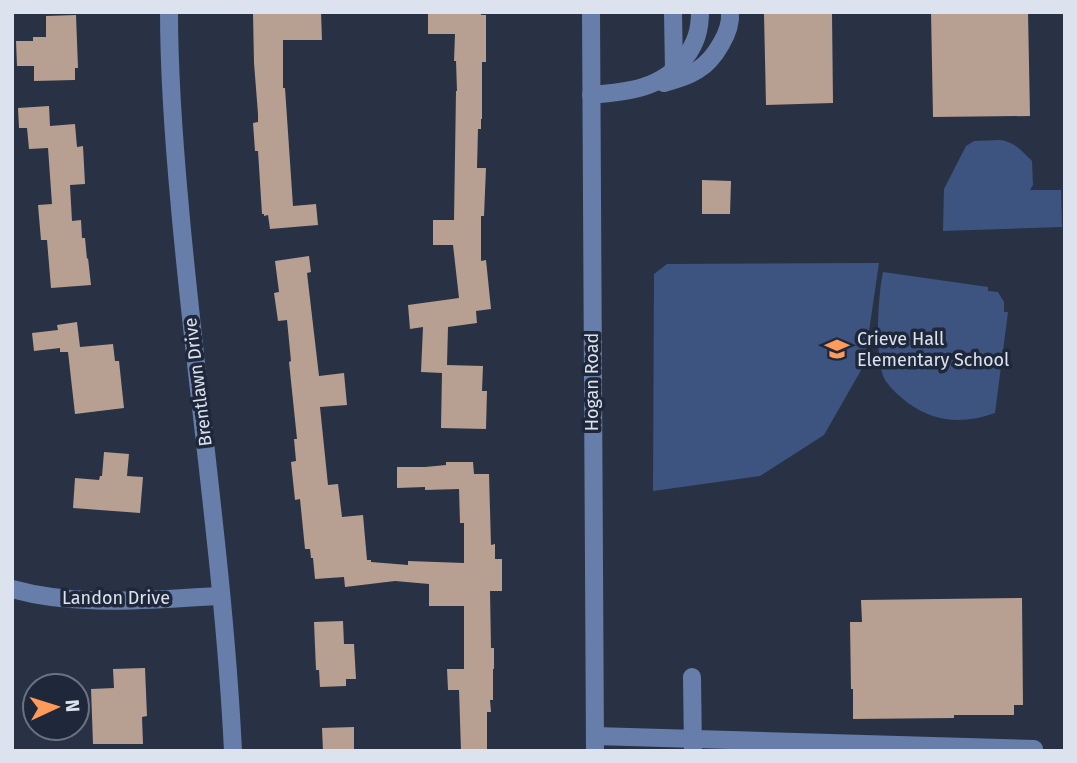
<svg xmlns="http://www.w3.org/2000/svg" width="1077" height="763" viewBox="0 0 1077 763" font-family="'Fira Sans',sans-serif">
	<rect width="100%" height="100%" fill="#283244"/>
	<g fill="#3d5480">
		<path d="M 1000,140 C 1017,143 1020,150 1032,161 L 1033,185 L 1030,190 L 1061,190 L 1062,227 L 943,231 L 944,189 L 966,146 L 974,141 Z"/>
		<polygon points="879,263 864,365 824,435 760,476 653,491 654,274 667,264"/>
		<path d="M 883,272 L 988,287 L 988,291 L 998,292 L 1004,302 L 1004,312 L 1008,312 L 995,413 C 964,424 936,423 908,403 C 899,396 891,389 885,380 C 874,359 878,296 883,272 Z"/>
	</g>
	<g fill="#b79f91">
		<polygon points="256,12 321,12 322,40 283,40 283,88 285,88 293,206 316,204 318,225 270,229 268,215 264,216 264,214 262,214 258,151 255,151 253,123 258,122 258,114 254,63 253,14 256,14"/>
		<polygon points="428,12 481,12 481,15 486,15 486,62 482,62 482,119 481,119 481,129 478,129 477,168 486,168 484,216 481,216 481,261 486,260 491,309 476,311 477,323 448,327 447,365 483,366 482,391 487,391 486,429 441,428 442,373 421,372 423,327 410,329 408,305 459,298 453,245 433,245 433,220 454,220 456,91 457,91 456,61 454,61 455,34 428,34"/>
		<polygon points="805,12 832,13 833,103 766,105 764,14"/>
		<polygon points="931,12 1028,12 1030,116 933,117"/>
		<polygon points="76,15 78,68 75,68 75,80 34,81 34,66 17,66 16,41 33,41 33,37 46,37 46,16"/>
		<polygon points="49,106 50,126 75,124 77,147 83,146 85,184 70,185 72,221 81,220 82,238 85,238 87,259 88,258 91,285 51,288 47,240 41,240 38,205 52,204 48,148 29,149 27,128 19,128 18,108"/>
		<polygon points="702,180 731,181 730,214 702,214"/>
		<polygon points="309,256 311,272 307,273 319,376 344,373 347,405 320,407 328,485 338,484 342,517 363,515 367,560 371,560 371,562 408,565 408,561 464,563 464,523 460,523 459,489 425,490 425,487 397,488 397,467 425,467 446,465 446,462 473,462 474,474 489,474 491,545 495,544 495,559 502,559 502,591 490,591 491,648 494,648 494,669 493,669 493,700 490,700 491,712 487,712 487,751 461,751 459,690 448,690 447,669 464,669 464,606 429,606 429,584 395,581 345,587 344,577 315,579 313,558 311,558 310,549 305,549 300,499 295,500 291,462 296,461 294,439 297,439 289,362 291,361 287,320 278,321 274,293 279,292 275,261"/>
		<polygon points="77,322 80,347 113,344 115,361 119,361 124,408 75,414 68,352 60,352 60,348 34,351 32,333 58,330 57,325"/>
		<polygon points="104,452 129,454 127,476 143,477 140,513 73,508 75,478 99,480 100,476 102,476"/>
		<polygon points="1022,598 1023,705 1014,705 1014,715 954,715 954,718 853,719 853,689 851,689 850,622 862,622 861,600"/>
		<polygon points="343,621 344,644 354,644 356,679 346,679 346,686 320,687 319,670 316,670 314,622"/>
		<polygon points="145,668 147,716 142,717 143,744 93,744 91,689 114,688 113,669"/>
		<polygon points="354,727 354,751 323,751 322,728"/>
	</g>
	<g fill="none" stroke-linecap="round" stroke-linejoin="round">
		<g stroke="#677eab" stroke-width="18">
			<path d="M 169,12 C 169,78 174,143 180,208 C 196,389 224,569 233,751"/>
			<polyline points="591,12 595,751"/>
			<polyline points="673,12 674,72"/>
			<path d="M 664,83 C 691,76 707,69 721,44 C 727,34 731,24 730,12"/>
			<path d="M 591,95 C 627,92 662,89 685,58 C 696,43 700,30 700,12"/>
			<path d="M 12,589 C 81,608 151,599 221,596"/>
			<polyline points="692,677 693,751"/>
			<polyline points="595,736 1034,749 1034,751"/>
		</g>
	</g>
	<defs>
		<g id="school-bare" transform="scale(1.89)"><path d="M0-5L7-2L0 1L-7-2ZM-4 1L0 2.5L4 1V4Q0 6-4 4Z" fill="#ff9b5a" stroke="#1f283a" stroke-width="2.5" paint-order="stroke"/></g>
	</defs>
	<g fill-rule="evenodd">
		<use href="#school-bare" x="837" y="349"/>
	</g>
	<g text-anchor="middle" dominant-baseline="central" stroke-width="7" stroke-linejoin="round" paint-order="stroke">
		<g font-size="18" fill="#dce3ef" stroke="#1f283a" text-anchor="start">
			<text x="857" y="339">Crieve Hall<tspan x="857" dy="21">Elementary School</tspan></text>
		</g>
		<g font-size="18" fill="#dce3ef" stroke="#1f283a">
			<text transform="translate(198 382) rotate(-97)">Brentlawn Drive</text>
			<text transform="translate(592 382) rotate(-90)">Hogan Road</text>
			<text x="116" y="598">Landon Drive</text>
		</g>
	</g>
	<rect width="1077" height="763" fill="none" stroke="#dce3ef" stroke-width="28"/>
	<g transform="translate(56 707) rotate(86)"><circle r="33" fill="#1f283a" stroke="#6b7382" stroke-width="2"/>
	<path d="M0-5L12 26L0 18L-12 26Z" fill="#ff9b5a"/>
	<text y="-10" font-size="19" font-weight="bold" text-anchor="middle" fill="#dce3ef">N</text>
	</g>
</svg>
